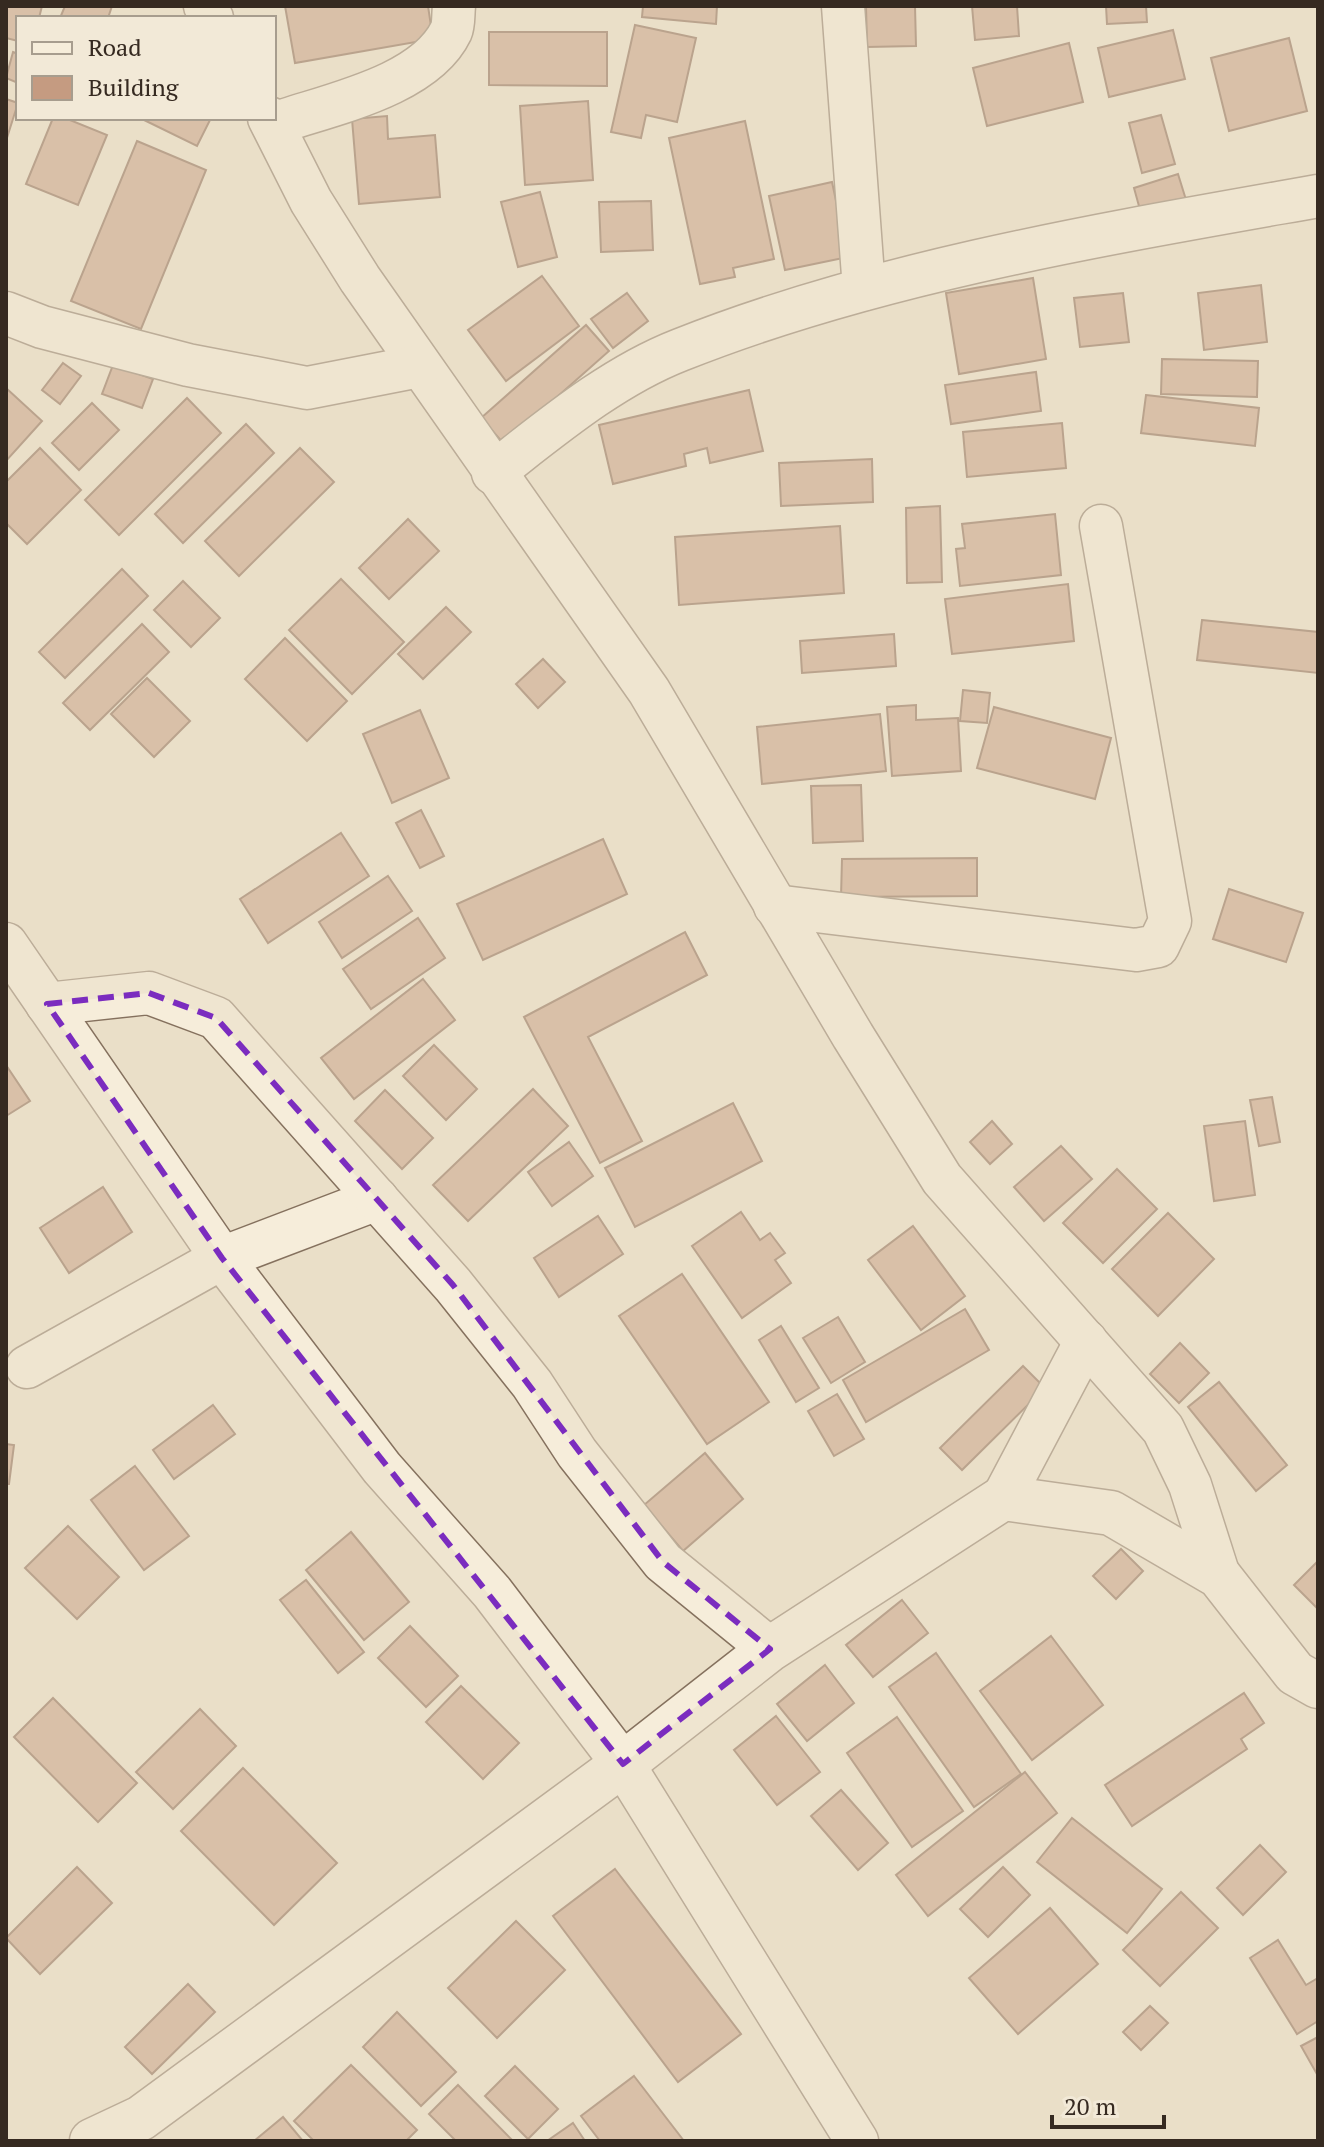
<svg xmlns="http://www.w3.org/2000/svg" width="1324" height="2147" viewBox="0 0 1324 2147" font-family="'PT Serif',serif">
	<rect width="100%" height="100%" fill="#eadfc8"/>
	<g fill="#c59b81" stroke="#815c46" stroke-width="2">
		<polygon points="6,6 42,6 39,18 18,18 18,41 6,38"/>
		<polygon points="65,6 112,6 108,18 60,18"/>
		<polygon points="285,6 428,6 433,39 295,63"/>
		<polygon points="643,6 717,6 716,24 642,17"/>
		<polygon points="866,6 915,6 916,46 867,47"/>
		<polygon points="972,6 1017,6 1019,36 975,40"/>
		<polygon points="1106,6 1146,6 1147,22 1107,24"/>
		<polygon points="635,25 696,38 677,122 646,115 641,138 611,132"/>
		<polygon points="1173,30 1185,79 1109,97 1098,48"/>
		<polygon points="489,32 607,32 607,86 489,85"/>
		<polygon points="1289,38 1307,111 1229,131 1211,58"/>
		<polygon points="1069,43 1083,102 987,126 973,68"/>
		<polygon points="13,52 18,54 18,83 6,78"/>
		<polygon points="6,99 18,103 6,141"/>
		<polygon points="588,101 593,180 525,185 520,106"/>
		<polygon points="1161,115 1175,164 1142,173 1129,123"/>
		<polygon points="387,116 388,139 435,135 440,197 359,204 352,119"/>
		<polygon points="53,118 65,118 107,135 78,205 26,184"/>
		<polygon points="140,118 211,118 197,146"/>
		<polygon points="745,121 774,259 733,268 735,277 700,284 669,138"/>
		<polygon points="137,141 206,170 141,329 71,301"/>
		<polygon points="1178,174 1187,203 1142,217 1134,188"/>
		<polygon points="832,182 848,257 785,270 769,196"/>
		<polygon points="540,192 557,257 518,267 501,202"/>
		<polygon points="651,201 653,250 601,252 599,202"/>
		<polygon points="542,276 579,326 506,381 468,330"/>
		<polygon points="1033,278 1046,359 959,374 946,293"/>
		<polygon points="1261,285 1267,342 1204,350 1198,293"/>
		<polygon points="627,293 648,321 613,348 591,319"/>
		<polygon points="1123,293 1129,342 1080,347 1074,298"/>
		<polygon points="586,325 609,351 504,444 481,418"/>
		<polygon points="1162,359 1258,361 1257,397 1161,394"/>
		<polygon points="63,363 81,376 60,404 42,390"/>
		<polygon points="113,365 153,379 142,408 102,394"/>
		<polygon points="1036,372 1041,411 951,424 945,385"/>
		<polygon points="6,388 42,421 6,461"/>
		<polygon points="749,390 763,451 710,463 707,448 684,454 686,466 613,484 599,425"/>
		<polygon points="1146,395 1259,408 1255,446 1141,433"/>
		<polygon points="187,398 221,433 119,535 85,500"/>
		<polygon points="92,403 119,430 79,470 52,443"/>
		<polygon points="1062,423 1066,468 967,477 963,432"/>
		<polygon points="246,424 274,453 183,543 155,514"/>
		<polygon points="40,448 81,490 27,544 6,523 6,482"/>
		<polygon points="300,448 334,482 239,576 205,541"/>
		<polygon points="872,459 873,502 781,506 779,463"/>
		<polygon points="940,506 942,582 907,583 906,508"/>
		<polygon points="1055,514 1061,575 960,586 956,549 965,548 962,524"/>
		<polygon points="408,519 439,551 389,599 359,568"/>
		<polygon points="840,526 844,593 679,605 675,537"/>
		<polygon points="122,569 148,596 65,678 39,652"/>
		<polygon points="341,579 404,642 352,694 289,630"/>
		<polygon points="183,581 220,618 191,647 154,610"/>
		<polygon points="1068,584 1074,641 952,654 945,599"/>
		<polygon points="446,607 471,632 423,679 398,654"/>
		<polygon points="1202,620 1318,632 1318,673 1197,660"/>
		<polygon points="142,624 169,652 90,730 63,703"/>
		<polygon points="894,634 896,666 802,673 800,641"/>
		<polygon points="285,638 347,701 307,741 245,679"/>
		<polygon points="543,659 565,682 538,708 516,684"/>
		<polygon points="147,678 190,721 154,757 111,714"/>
		<polygon points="963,690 990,693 987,723 960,721"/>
		<polygon points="916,705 916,720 958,718 961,771 892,776 887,707"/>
		<polygon points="994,707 1111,738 1095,799 977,768"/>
		<polygon points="420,710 449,778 392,803 363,734"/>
		<polygon points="880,714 886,771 762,784 757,727"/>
		<polygon points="861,785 863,841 813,843 811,786"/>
		<polygon points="421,810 444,856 420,868 396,823"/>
		<polygon points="341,833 369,876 268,943 240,899"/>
		<polygon points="603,839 627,894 483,960 457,904"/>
		<polygon points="977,858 977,896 841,897 842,859"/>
		<polygon points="388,876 412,911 342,958 319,922"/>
		<polygon points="1229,889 1303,913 1286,962 1213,939"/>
		<polygon points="418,918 445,958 371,1009 343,969"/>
		<polygon points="685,932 707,975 588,1037 642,1141 600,1163 524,1017"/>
		<polygon points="423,979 455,1020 354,1099 321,1058"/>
		<polygon points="434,1045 477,1089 446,1120 403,1076"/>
		<polygon points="6,1065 30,1101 6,1116"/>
		<polygon points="533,1089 568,1126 468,1221 433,1185"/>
		<polygon points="385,1090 433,1138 402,1169 355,1121"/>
		<polygon points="1272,1097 1280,1142 1259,1146 1250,1100"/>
		<polygon points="733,1103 762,1161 635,1227 605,1168"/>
		<polygon points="992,1121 1012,1144 990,1164 970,1142"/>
		<polygon points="1245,1121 1255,1195 1214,1201 1204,1126"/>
		<polygon points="569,1142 593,1176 552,1206 528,1172"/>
		<polygon points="1061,1146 1092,1179 1044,1221 1014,1187"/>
		<polygon points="1117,1169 1157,1209 1103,1263 1063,1223"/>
		<polygon points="103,1187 132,1232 69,1273 40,1228"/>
		<polygon points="741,1212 760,1240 770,1233 785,1253 775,1260 791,1283 742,1318 692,1246"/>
		<polygon points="1168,1213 1214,1259 1158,1316 1112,1269"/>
		<polygon points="598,1216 623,1254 559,1297 534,1258"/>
		<polygon points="913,1226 965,1296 921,1330 868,1260"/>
		<polygon points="682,1274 769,1402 707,1444 619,1316"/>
		<polygon points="965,1309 989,1350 866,1422 843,1380"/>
		<polygon points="838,1317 865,1362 831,1383 803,1338"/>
		<polygon points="781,1326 819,1388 796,1402 759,1340"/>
		<polygon points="1180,1343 1209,1373 1179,1403 1150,1374"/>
		<polygon points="1023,1366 1045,1388 962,1470 940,1448"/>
		<polygon points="1219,1382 1287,1465 1256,1491 1188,1407"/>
		<polygon points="837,1394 864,1439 834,1456 808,1411"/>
		<polygon points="213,1405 235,1434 174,1479 153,1450"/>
		<polygon points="6,1444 14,1445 9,1484 6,1484"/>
		<polygon points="705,1453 743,1499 683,1551 644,1505"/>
		<polygon points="135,1466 189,1536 144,1570 91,1500"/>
		<polygon points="68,1526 119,1577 77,1619 25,1568"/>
		<polygon points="351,1532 409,1602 364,1640 306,1570"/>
		<polygon points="1121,1549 1143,1571 1116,1599 1093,1576"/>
		<polygon points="1318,1561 1318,1609 1294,1585"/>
		<polygon points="306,1580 364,1652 338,1673 280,1600"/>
		<polygon points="902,1600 928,1633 873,1677 846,1645"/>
		<polygon points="410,1626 458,1676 426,1707 378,1658"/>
		<polygon points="1051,1636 1103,1705 1032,1760 980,1691"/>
		<polygon points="936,1653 1021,1774 974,1807 889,1687"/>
		<polygon points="825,1665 854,1703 807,1741 777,1704"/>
		<polygon points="461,1686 519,1743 483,1779 426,1722"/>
		<polygon points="1244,1693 1264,1723 1241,1739 1247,1749 1132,1826 1105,1785"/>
		<polygon points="53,1698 137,1783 98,1822 14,1737"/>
		<polygon points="200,1709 236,1746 173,1809 136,1772"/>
		<polygon points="776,1716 820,1772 777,1805 734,1750"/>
		<polygon points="897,1717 963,1811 912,1847 847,1753"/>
		<polygon points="243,1768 337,1863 274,1925 181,1831"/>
		<polygon points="1025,1772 1057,1813 928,1916 896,1875"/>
		<polygon points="841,1790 888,1843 858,1870 811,1816"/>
		<polygon points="1072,1818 1162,1889 1127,1933 1037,1862"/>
		<polygon points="1260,1845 1286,1872 1243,1915 1217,1888"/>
		<polygon points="77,1867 112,1903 40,1974 6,1938"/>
		<polygon points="1003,1867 1030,1895 988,1937 960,1909"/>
		<polygon points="615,1869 741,2034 678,2082 553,1916"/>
		<polygon points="1181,1892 1218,1928 1160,1986 1123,1950"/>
		<polygon points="1050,1908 1098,1964 1018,2034 969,1978"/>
		<polygon points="516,1921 565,1970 497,2038 448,1988"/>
		<polygon points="1278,1940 1306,1985 1318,1978 1318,2021 1297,2034 1250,1958"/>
		<polygon points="188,1984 215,2012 152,2074 125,2047"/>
		<polygon points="1150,2006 1168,2023 1141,2050 1123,2032"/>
		<polygon points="397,2012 456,2072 421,2106 363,2047"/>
		<polygon points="1318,2037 1318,2076 1301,2046"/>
		<polygon points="351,2065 417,2130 406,2141 314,2141 294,2121"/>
		<polygon points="515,2066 558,2109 528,2139 485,2096"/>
		<polygon points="634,2076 684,2141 600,2141 581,2116"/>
		<polygon points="458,2085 513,2141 456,2141 429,2114"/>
		<polygon points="283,2117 303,2141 254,2141"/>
		<polygon points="573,2123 585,2141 547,2141"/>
	</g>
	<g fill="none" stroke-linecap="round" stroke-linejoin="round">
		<g stroke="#85715e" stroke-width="45">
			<g id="minor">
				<polyline points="205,6 212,18"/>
				<polyline points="843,6 864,289"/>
				<polyline points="269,118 311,201 360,279 649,691 853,1036 942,1179 1163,1429 1190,1485 1219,1576"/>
				<path d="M 273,124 C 327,105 424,87 451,31 C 454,24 453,14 454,6"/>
				<polyline points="6,313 42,327 188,365 307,388 420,366"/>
				<path d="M 493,473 C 551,428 611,377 680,350 C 878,271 1109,233 1318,196"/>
				<polyline points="775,906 1136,950 1158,946 1170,921 1101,526"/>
				<polyline points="6,944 222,1258 377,1199"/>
				<polyline points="47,1004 149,993 216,1018 453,1285 532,1384 577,1453 663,1562 770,1649"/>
				<polyline points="27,1367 222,1258 382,1468 492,1592 623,1764 857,2141"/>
				<polyline points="1003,1498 1086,1341"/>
			</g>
		</g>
		<g stroke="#85715e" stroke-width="47">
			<polyline id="tertiary" points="92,2141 141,2118 623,1764 770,1649 1003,1498 1111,1513 1219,1576 1295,1673 1318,1686"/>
		</g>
		<use href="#minor" stroke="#f6edda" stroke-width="42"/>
		<use href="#tertiary" stroke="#f6edda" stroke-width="44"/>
	</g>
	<path d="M0 0H1324V2147H0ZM 149,993 L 216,1018 L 453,1285 L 663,1562 L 770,1649 L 623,1764 L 222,1258 L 47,1004 Z" fill="#eadfc8" fill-opacity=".55" fill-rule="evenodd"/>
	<path fill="none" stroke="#7b2cbf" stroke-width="6" stroke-dasharray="16 10" stroke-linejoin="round" d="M 149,993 L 216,1018 L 453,1285 L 663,1562 L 770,1649 L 623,1764 L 222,1258 L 47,1004 Z"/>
	<rect width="1324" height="2147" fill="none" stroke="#362a21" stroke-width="16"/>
	<rect x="16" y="16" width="260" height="104" fill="#f2e9d7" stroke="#a79d8e" stroke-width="2"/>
	<rect x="32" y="42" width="40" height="12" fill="#f6edda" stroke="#a79d8e" stroke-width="2"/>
	<text x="88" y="56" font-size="24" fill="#362a21">Road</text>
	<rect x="32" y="76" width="40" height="24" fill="#c59b81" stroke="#a79d8e" stroke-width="2"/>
	<text x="88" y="96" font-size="24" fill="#362a21">Building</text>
	<path d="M1052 2115v12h112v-12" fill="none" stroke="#362a21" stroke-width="4"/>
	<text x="1064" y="2115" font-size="24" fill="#362a21" stroke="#f2e9d7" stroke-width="6" paint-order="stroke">20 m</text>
</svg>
